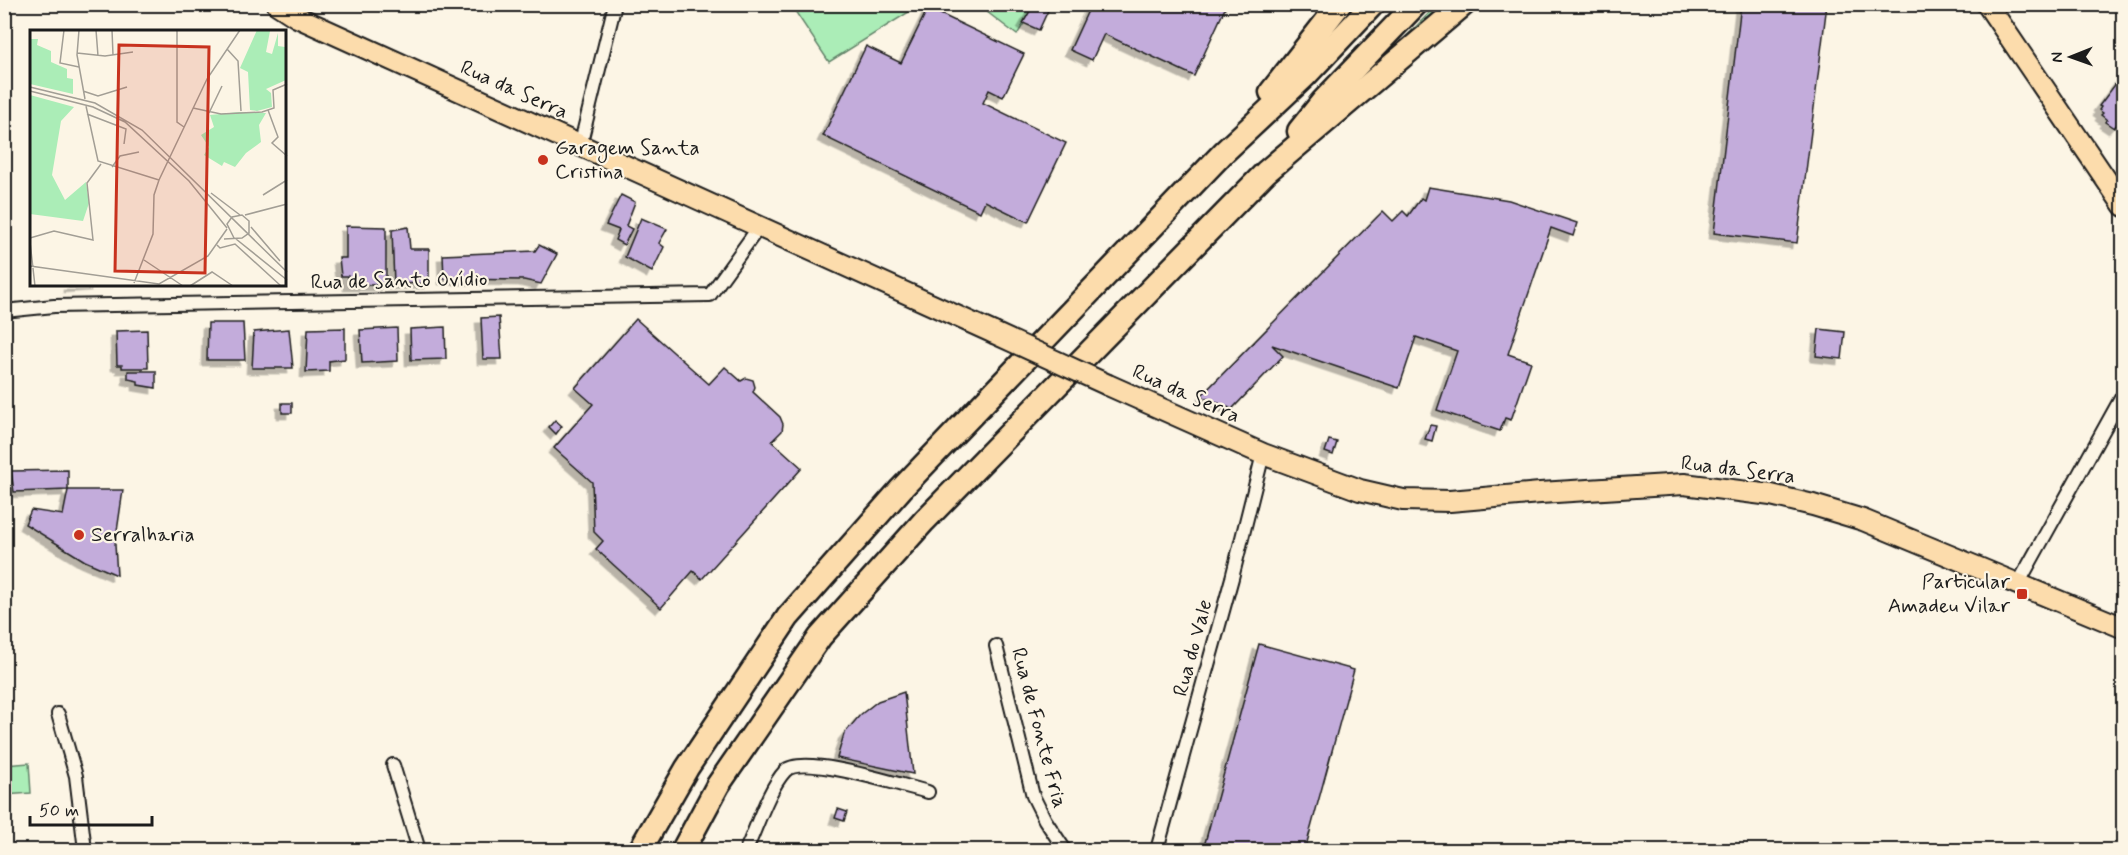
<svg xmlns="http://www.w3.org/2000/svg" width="2128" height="855" viewBox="0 0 2128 855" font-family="Mynerve,sans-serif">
	<defs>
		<filter id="shadow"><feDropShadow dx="-5.5" dy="5.5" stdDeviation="0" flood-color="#0004"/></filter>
	</defs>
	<rect width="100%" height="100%" fill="#fcf5e5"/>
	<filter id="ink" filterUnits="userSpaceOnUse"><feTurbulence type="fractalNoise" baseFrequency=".0167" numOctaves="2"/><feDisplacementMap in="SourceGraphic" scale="12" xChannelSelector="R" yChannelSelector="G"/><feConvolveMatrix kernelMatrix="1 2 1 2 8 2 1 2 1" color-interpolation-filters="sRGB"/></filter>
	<g filter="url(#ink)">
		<g fill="#abedb7" stroke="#64846a" stroke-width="1.5">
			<polygon points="791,5 920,5 829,62"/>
			<polygon points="978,5 1035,5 1017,35"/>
			<polygon points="1437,5 1450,5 1399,44"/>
			<polygon points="29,763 31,793 5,795 5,765"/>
		</g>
		<g fill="#c3acdb" stroke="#1c1c1c" stroke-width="1.5" filter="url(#shadow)">
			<polygon points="1034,4 1051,4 1039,30 1023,23"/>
			<polygon points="1091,4 1227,4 1194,76 1104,34 1092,60 1070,50"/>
			<polygon points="1741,4 1827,4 1797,243 1714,233"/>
			<polygon points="928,8 1024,54 1003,97 989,90 983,103 1066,143 1028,222 985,201 980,212 823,136 866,46 901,63"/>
			<polygon points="2120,78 2124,81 2124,116 2114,128 2105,122 2107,120 2101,115 2103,113 2099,110 2101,107 2099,106"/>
			<polygon points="1428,187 1509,200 1577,223 1573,236 1551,228 1508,354 1531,362 1511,420 1505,418 1500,431 1437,410 1457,351 1416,337 1399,388 1272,345 1283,356 1232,409 1201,396 1383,211 1393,221 1403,211 1408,216 1421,198 1424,200"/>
			<polygon points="621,195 635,202 626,226 632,229 624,245 615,240 619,230 606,225"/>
			<polygon points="641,218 667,229 659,243 664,247 652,272 625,257"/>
			<polygon points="346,226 386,227 386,285 349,285 348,276 341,276 339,258 346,258"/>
			<polygon points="408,227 410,249 429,249 429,283 394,284 392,230"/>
			<polygon points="539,245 557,254 541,284 524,280 444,279 443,255 535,251"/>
			<polygon points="69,285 97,285 69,287"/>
			<polygon points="499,317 502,359 483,359 481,318"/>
			<polygon points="636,319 709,384 725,367 741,381 746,378 753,380 755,387 753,392 780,417 783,424 782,431 772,441 802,468 702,579 693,571 661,608 596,549 603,541 594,532 592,482 554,448 593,404 575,388"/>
			<polygon points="208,323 243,323 245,360 207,360"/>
			<polygon points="445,327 446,359 411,360 410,329"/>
			<polygon points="345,328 345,359 329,361 329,371 306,372 308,329"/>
			<polygon points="397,328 398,361 362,363 360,330"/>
			<polygon points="289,329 293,368 252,368 254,332"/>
			<polygon points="1819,329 1845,332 1842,359 1816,356"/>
			<polygon points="147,330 148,368 122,368 122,365 117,365 116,331"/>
			<polygon points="128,371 156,371 156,388 138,385 138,381 128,379"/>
			<rect x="282" y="403" width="10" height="10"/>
			<polygon points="555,420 562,426 556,434 549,427"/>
			<polygon points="1430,425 1436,426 1432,441 1425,439"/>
			<polygon points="1329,440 1337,442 1333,455 1325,452"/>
			<polygon points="68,470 68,490 14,492 11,471"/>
			<polygon points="68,490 123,490 115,545 117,575 85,561 25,524 31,510 63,515"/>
			<polygon points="1259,644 1354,670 1305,850 1203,850"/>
			<polygon points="904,692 913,774 837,758 844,734 860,715 878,701"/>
			<polygon points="838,809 847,812 844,821 835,818"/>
		</g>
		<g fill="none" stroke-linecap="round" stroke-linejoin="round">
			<g stroke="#1c1c1c" stroke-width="16">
				<g id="minor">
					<polyline points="580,146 615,4"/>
					<polyline points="4,311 54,306 710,295 759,227"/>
					<polyline points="2018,584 2124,393"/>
					<polyline points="996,646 1033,796 1045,820 1065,850"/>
					<polyline points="58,714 76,776 85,850"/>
					<polyline points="393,765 419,850"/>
					<path d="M 746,850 C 756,829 769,788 785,771 C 802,753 903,786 928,792"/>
					<polyline points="1157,850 1232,578 1263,454"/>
				</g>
			</g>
			<g stroke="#1c1c1c" stroke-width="24">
				<g id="primary">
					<polyline points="277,4 297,17 994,333"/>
					<polyline points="1987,4 2124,206"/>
					<polyline points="1108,385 1263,454 1360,490 1403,500 1450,501 1540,493 1684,484 1771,495 1813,505 1863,520 2124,628"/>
				</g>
			</g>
			<g stroke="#1c1c1c" stroke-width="27">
				<g id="motorway">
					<polyline points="1271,92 1340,4"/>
					<polyline points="1299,131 1323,101 1416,4"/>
					<polyline points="640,850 687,768 788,617 901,489 1224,152 1305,76 1373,4"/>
					<polyline points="683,850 718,785 820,637 924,521 1266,172 1464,4"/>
				</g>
			</g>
			<use href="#minor" stroke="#fcf5e5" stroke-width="12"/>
			<use href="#primary" stroke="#fcdcac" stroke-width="20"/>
			<use href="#motorway" stroke="#fcdcac" stroke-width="22"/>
			<g stroke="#1c1c1c" stroke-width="24" stroke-linecap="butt">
				<polyline id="primary-bridge" points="994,333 1108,385"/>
			</g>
			<use href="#primary-bridge" stroke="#fcdcac" stroke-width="20"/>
		</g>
	</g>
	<g fill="#c8321e" stroke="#fcf5e5" stroke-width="2">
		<circle cx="543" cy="160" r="6"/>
		<circle cx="79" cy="535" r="6"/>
		<rect x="2016" y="588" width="12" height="12" rx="3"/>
	</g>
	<g text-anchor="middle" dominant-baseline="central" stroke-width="4.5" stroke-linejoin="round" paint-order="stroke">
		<g font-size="21" fill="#1c1c1c" stroke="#fcf5e5">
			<text transform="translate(514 90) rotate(24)">Rua da Serra</text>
			<text transform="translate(399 281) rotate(-1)">Rua de Santo Ovídio</text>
			<text transform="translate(1186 394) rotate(24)">Rua da Serra</text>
			<text transform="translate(1738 470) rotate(7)">Rua da Serra</text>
			<text transform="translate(1193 648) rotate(-75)">Rua do Vale</text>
			<text transform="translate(1039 728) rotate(75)">Rua de Fonte Fria</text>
		</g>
		<g font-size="21" fill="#1c1c1c" stroke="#fcf5e5" text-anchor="start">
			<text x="555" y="148">Garagem Santa<tspan x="555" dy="24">Cristina</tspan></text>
			<text x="91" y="535">Serralharia</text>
			<text x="2010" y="582" text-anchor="end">Particular<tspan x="2010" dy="24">Amadeu Vilar</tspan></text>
		</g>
	</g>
	<g transform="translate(30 30)">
		<rect width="256" height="256" fill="#fcf5e5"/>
		<path d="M 227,0 L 240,1 L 236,22 L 242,24 L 248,3 L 248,16 L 255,17 L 256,12 L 256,50 L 236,59 L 241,63 L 242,77 L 227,81 L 220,80 L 218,42 L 210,38 ZM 0,9 L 8,9 L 7,15 L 21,21 L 21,32 L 37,39 L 37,48 L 43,49 L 43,64 L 0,54 ZM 0,65 L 44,77 L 31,91 L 22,145 L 35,170 L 56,152 L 59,173 L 53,191 L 0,184 ZM 209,82 L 236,83 L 229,95 L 231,112 L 216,123 L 205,137 L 194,132 L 192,136 L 174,125 L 179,117 L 171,105 L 184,97 L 180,85 Z" fill="#abedb7"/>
		<path fill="none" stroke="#a29e95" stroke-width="1.5" d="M 34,0 L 30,33 L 49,37M 49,0 L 47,25 L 55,69M 66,0 L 68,26M 82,0 L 83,25M 147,0 L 147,92 L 154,97M 197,19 L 208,31 L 211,81M 47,23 L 75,26 L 103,22M 0,57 L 65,73 L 112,100 L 257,242M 0,61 L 63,77 L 95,92 L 159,151 L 197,198M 53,61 L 68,66 L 97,57M 56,76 L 68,131 L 129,150M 163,78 L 191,84 L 232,82 L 244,78 L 243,60 L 257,54M 238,80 L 248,107 L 242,113 L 257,126M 179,83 L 192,56M 57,84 L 96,99 L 94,114M 82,137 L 90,126 L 109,122M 181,163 L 210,185M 233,165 L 257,150M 215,185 L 257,174M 221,197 L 250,231M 0,208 L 24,201 L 63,210 L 57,153 L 71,134M 194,209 L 212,208 L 219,203 L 219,191 L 212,185 L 202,187 L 197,194 L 204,208M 206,209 L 257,250M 0,212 L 5,256M 187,215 L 190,218 L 205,214 L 251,256M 114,230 L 153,256M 0,236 L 129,254 L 178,226 L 197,199M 104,253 L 123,204 L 124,165 L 129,150 L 177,49 L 210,0M 160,256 L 182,242 L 203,256"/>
		<path fill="#c8321e" fill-opacity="0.15" stroke="#c8321e" stroke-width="3" d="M 89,15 L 179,17 L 175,243 L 85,241 Z"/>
		<rect width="256" height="256" fill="none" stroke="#1c1c1c" stroke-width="3"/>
	</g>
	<rect width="2128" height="855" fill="none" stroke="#fcf5e5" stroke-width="24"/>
	<rect x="12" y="12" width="2104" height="831" fill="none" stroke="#1c1c1c" stroke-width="2" filter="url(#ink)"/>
	<g transform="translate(2071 57) rotate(269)" stroke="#fcf5e5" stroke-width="4.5" paint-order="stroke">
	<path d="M0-4.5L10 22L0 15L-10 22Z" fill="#1c1c1c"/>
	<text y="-9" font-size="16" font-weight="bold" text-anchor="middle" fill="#1c1c1c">N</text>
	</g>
	<path d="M30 816v9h122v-9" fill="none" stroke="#1c1c1c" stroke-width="3"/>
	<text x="39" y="816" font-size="18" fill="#1c1c1c" stroke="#fcf5e5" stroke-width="4.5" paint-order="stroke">50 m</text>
</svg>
